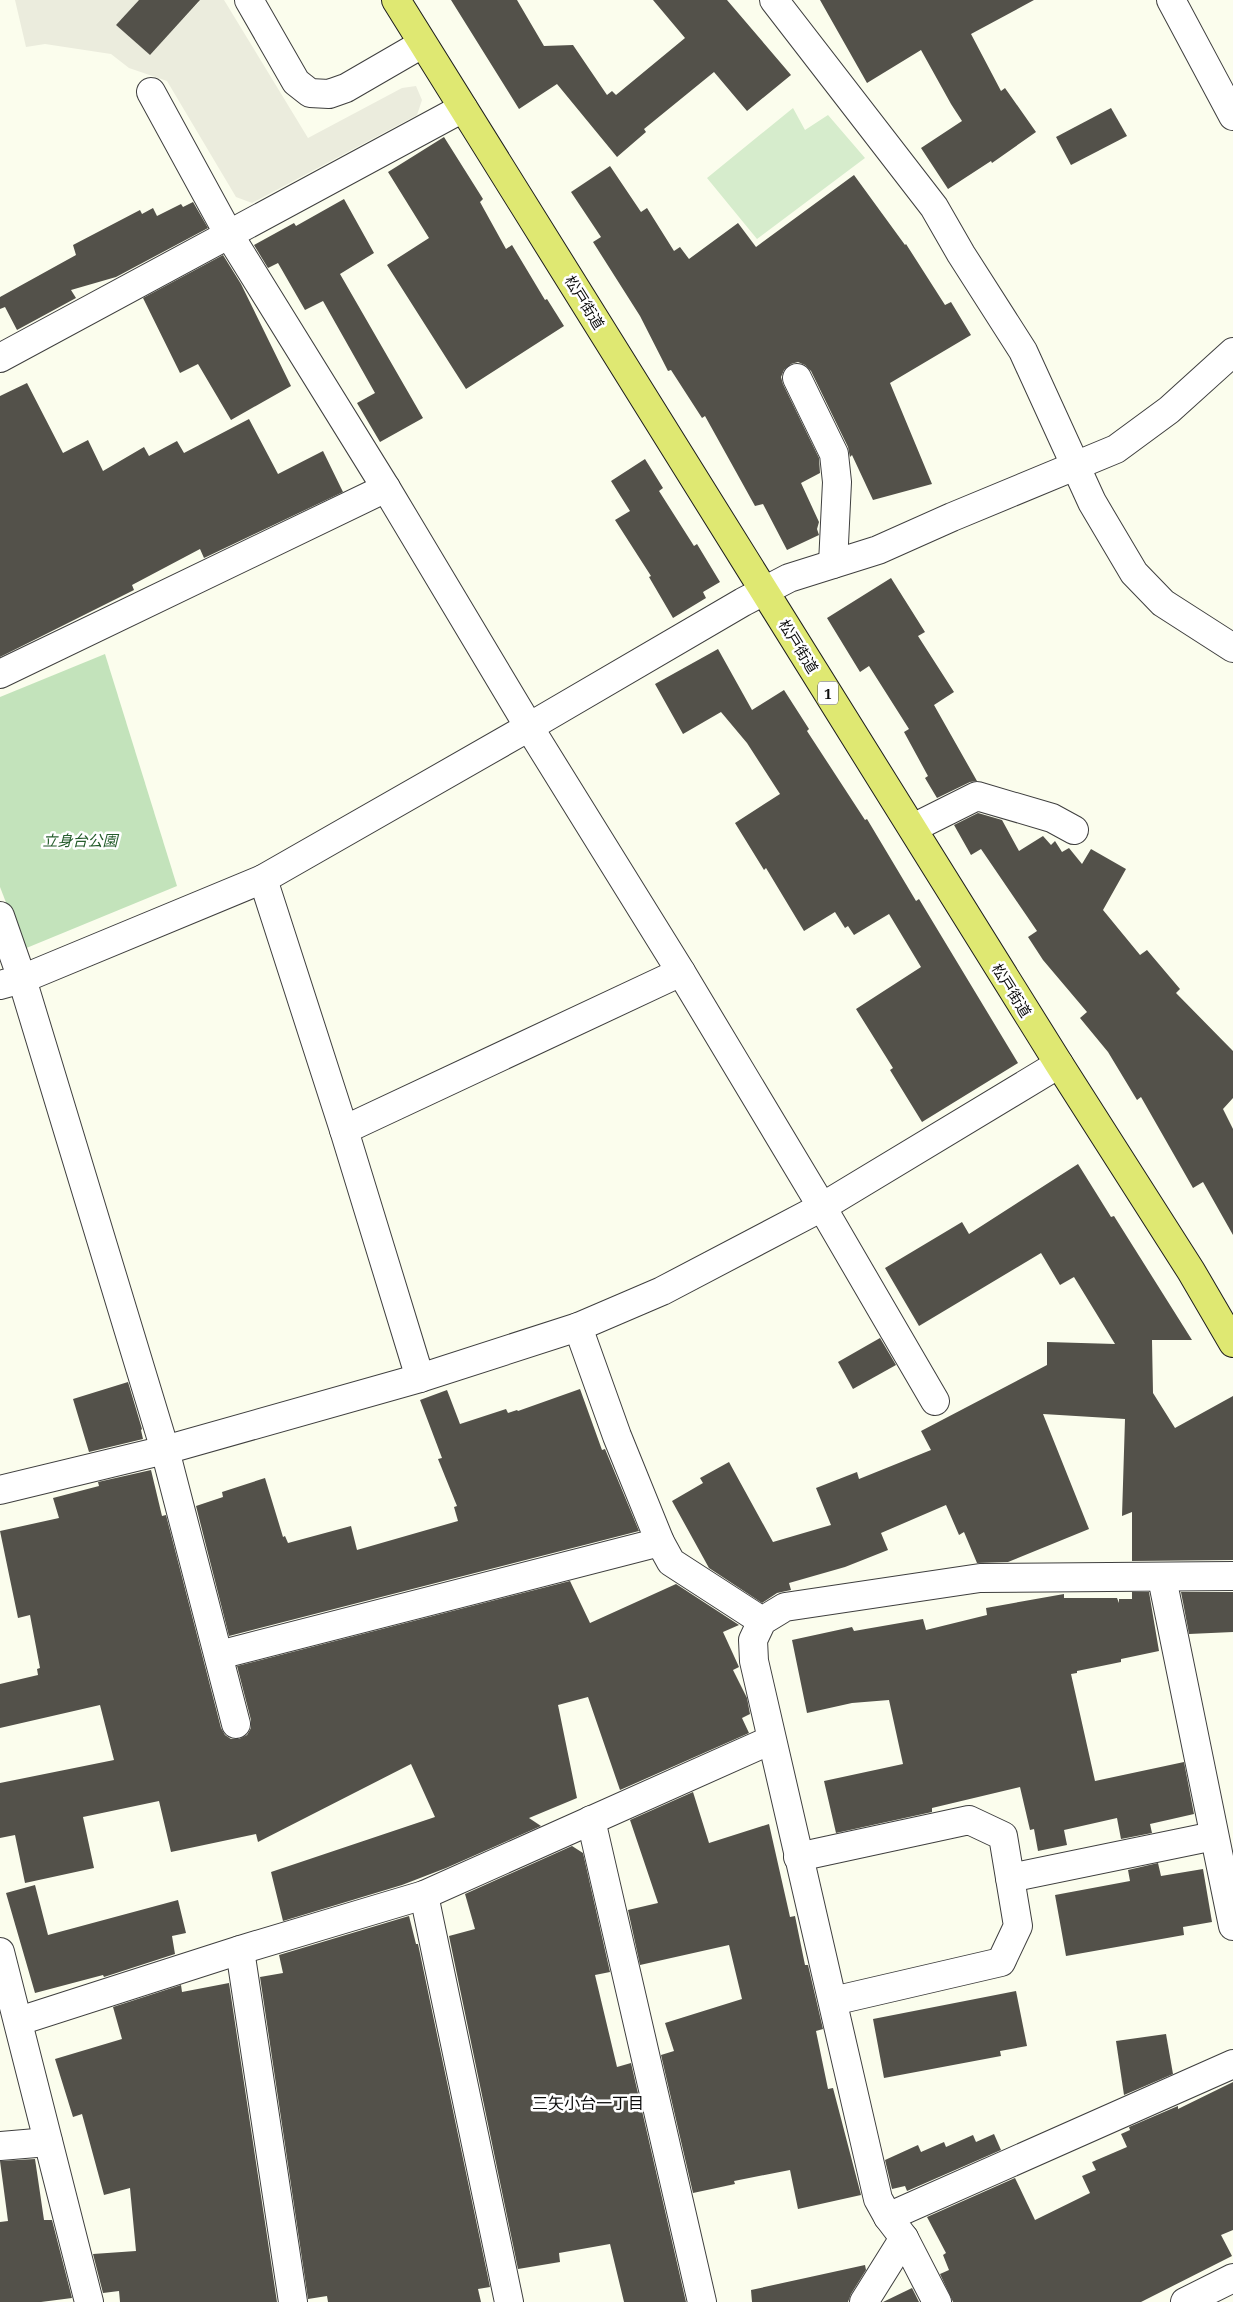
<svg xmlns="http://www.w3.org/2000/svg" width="1233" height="2302" viewBox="0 0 1233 2302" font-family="'Noto Serif','Noto Sans JP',serif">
	<rect width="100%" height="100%" fill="#fbfded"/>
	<polygon fill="#c3e3bb" points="105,654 177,886 24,949 0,887 0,697"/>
	<polygon fill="#d6eccc" points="793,108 805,130 828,115 865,158 757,239 707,178"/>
	<polygon fill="#ebecdd" points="15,0 139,0 116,25 150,55 199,2 197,0 224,0 308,138 402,88 416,86 422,100 417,115 252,203 236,197 167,81 129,68 111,54 45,44 26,47"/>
	<g fill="#53514a">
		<polygon points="139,0 200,0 150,55 116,25"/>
		<polygon points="451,0 517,0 544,46 573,45 607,95 612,91 616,95 685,38 653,0 727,0 791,75 747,111 714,72 644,129 646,132 617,157 557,84 519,109"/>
		<polygon points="820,0 1034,0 971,34 1001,91 1005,88 1036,132 992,163 991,161 948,189 921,148 962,121 951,104 921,50 867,83"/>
		<polygon points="1111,108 1127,136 1071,165 1056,137"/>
		<polygon points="444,137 483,199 480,202 506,249 512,245 545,300 547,299 564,326 466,389 387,265 429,238 388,172"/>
		<polygon points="610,166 641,212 647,208 674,251 680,247 689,259 738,223 756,247 854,175 905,245 906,244 945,305 951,302 971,335 890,383 932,484 873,500 852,455 850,457 848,447 811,371 805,365 798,362 791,364 784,370 781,377 783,384 819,458 820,473 801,483 819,522 817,529 819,535 787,550 763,504 755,506 705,416 702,418 671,370 668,371 640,316 593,242 601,237 571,192"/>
		<polygon points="344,199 374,253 340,274 423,418 380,442 357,403 375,393 323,301 305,310 278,263 268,268 254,245 294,223 296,226"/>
		<polygon points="193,202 208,228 116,277 71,290 76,298 17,330 5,307 0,309 0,297 76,255 73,245 140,210 142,214 153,208 157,216 181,204 183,207"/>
		<polygon points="223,255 241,284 291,386 231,420 198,364 180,373 143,298"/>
		<polygon points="27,383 63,453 88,440 103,471 144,447 149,456 177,441 184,453 249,419 278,474 323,451 343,492 204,558 200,549 132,585 134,590 0,657 0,396"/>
		<polygon points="645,459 663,488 659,491 694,546 697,544 720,582 703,592 706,598 673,618 649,577 651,576 615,520 630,511 611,481"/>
		<polygon points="891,578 925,632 918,636 954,692 934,705 977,781 970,782 937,798 925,778 928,776 904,732 909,729 869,666 860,672 827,618"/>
		<polygon points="718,649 752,710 784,690 809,729 807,731 865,820 867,819 916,901 919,899 1018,1063 922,1122 890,1070 893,1068 856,1009 921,967 889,914 854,935 848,926 845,928 835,912 804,931 766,868 764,870 735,823 780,794 747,743 721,712 683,734 655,684"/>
		<polygon points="978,813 1002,820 1019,851 1043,836 1051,845 1055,841 1062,852 1069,848 1082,864 1091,849 1126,869 1103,910 1140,955 1147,950 1180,989 1176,993 1233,1051 1233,1098 1223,1109 1233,1129 1233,1235 1203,1182 1193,1188 1141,1097 1137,1100 1108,1052 1080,1018 1087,1012 1043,960 1028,937 1037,931 981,849 971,855 954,825"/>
		<polygon points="1078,1164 1111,1217 1114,1216 1192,1340 1152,1340 1153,1393 1175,1428 1233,1396 1233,1560 1132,1561 1132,1512 1122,1516 1125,1419 1043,1414 1089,1529 1008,1562 977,1563 964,1532 959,1535 946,1505 881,1533 888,1550 845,1567 789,1583 791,1590 777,1593 762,1603 709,1568 672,1501 703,1483 700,1478 729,1462 773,1542 831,1525 816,1488 857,1472 859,1479 931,1450 921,1431 1047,1365 1047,1342 1115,1344 1074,1277 1060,1285 1041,1253 919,1326 885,1268 962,1222 969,1234"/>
		<polygon points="880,1338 896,1365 853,1389 838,1362"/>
		<polygon points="128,1382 142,1429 141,1430 143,1439 89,1452 73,1399"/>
		<polygon points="580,1389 602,1450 605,1449 639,1531 229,1636 196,1506 223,1497 222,1492 265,1478 283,1537 285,1536 288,1543 351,1526 357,1550 458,1521 454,1507 457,1506 438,1459 442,1458 420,1400 447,1390 460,1424 506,1409 508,1413 517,1410 518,1411"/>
		<polygon points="151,1470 162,1516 166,1515 221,1728 225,1735 231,1739 239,1739 247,1735 251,1728 251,1720 237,1666 570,1581 590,1623 676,1584 739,1625 723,1632 739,1667 733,1670 747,1698 750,1714 742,1718 749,1733 620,1790 588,1697 558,1705 577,1798 529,1818 541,1826 446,1868 402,1885 283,1921 271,1872 435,1817 411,1764 258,1842 256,1834 171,1852 159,1801 83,1817 94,1868 25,1883 15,1835 0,1838 0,1783 114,1760 100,1705 0,1728 0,1684 38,1675 37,1669 40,1668 30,1615 18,1618 0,1531 59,1518 53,1498 99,1486 98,1482"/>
		<polygon points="1132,1592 1149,1592 1159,1651 1121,1659 1121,1662 1077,1671 1077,1673 1071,1674 1095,1781 1184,1762 1194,1814 1150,1824 1152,1833 1121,1839 1117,1818 1064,1830 1067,1845 1038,1851 1034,1829 1030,1830 1020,1787 932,1808 932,1812 836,1833 824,1781 903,1764 889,1700 852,1703 807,1713 792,1640 852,1627 854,1631 923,1619 926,1630 987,1615 986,1608 1064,1594 1064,1598 1117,1598 1119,1603 1119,1599 1132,1599"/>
		<polygon points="1181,1592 1233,1592 1233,1632 1189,1634"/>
		<polygon points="693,1792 709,1843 769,1824 790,1917 795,1916 805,1965 808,1965 823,2029 816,2031 828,2089 833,2088 861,2195 798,2209 790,2170 734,2181 735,2184 693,2193 661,2055 674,2051 665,2023 742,1999 729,1945 640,1965 628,1910 658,1903 630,1820"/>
		<polygon points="572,1846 583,1853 610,1972 595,1975 617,2067 631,2063 686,2302 624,2302 610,2244 559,2253 560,2262 518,2269 449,1936 475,1929 465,1894"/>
		<polygon points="1158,1863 1161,1876 1203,1869 1212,1922 1183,1927 1184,1935 1066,1956 1055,1895 1130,1881 1128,1870"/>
		<polygon points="35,1885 48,1935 178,1900 186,1933 172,1936 175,1954 104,1977 103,1975 35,1993 6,1893"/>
		<polygon points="409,1916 416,1944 418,1944 490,2287 478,2289 481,2302 328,2302 327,2296 308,2299 260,1977 283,1973 279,1955"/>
		<polygon points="229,1983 277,2302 120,2302 119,2291 103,2293 93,2254 136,2251 130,2188 104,2195 82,2114 73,2117 55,2059 122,2039 113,2007 181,1985 182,1992"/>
		<polygon points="1016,1991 1027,2046 1000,2051 1001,2056 884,2078 873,2019"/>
		<polygon points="1166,2034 1173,2074 1124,2095 1116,2041"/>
		<polygon points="1233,2082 1233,2230 1221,2235 1232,2256 1141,2302 953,2302 940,2274 949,2270 943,2255 946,2253 927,2217 1015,2178 1035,2220 1090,2193 1082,2176 1096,2170 1092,2162 1127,2147 1121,2134 1130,2130 1129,2127 1178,2106 1178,2109"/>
		<polygon points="994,2134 1001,2150 907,2191 905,2186 892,2189 885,2160 918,2145 921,2152 944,2142 946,2147 973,2135 976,2142"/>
		<polygon points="35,2159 44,2220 52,2220 72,2298 41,2302 0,2302 0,2222 8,2221 0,2161"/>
		<polygon points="865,2265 866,2270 851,2294 848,2302 752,2302 751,2290"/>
		<polygon points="912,2288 919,2302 883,2302"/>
	</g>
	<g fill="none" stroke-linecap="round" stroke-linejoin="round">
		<g stroke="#3f3f3f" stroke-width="30">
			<g id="minor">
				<polyline points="249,0 296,82 310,93 329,94 346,88 422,44"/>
				<polyline points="774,0 934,207 961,254 1023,351 1092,502 1134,573 1163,603 1233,648"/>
				<polyline points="1171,0 1233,116"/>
				<polyline points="151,92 228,233 386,488 529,727 681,972 822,1207 935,1401"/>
				<polyline points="0,358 463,108"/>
				<polyline points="797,378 834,454 837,482 833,564"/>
				<polyline points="0,674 386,488"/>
				<polyline points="913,828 977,796 1052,818 1074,830"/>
				<polyline points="263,879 344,1130 420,1378"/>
				<polyline points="0,916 22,979 165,1450 236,1724"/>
				<polyline points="0,985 22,979 263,879 529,727 743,602 789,578 878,550 952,517 1116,449 1169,410 1233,352"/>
				<polyline points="344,1130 681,972"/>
				<polyline points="578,1327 617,1436 660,1542 671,1562 762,1621"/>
				<polyline points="0,1490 165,1450 420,1378 578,1327 662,1291 822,1207 1059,1064"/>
				<polyline points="1162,1578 1233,1926"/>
				<polyline points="219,1655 660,1542"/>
				<polyline points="591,1820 702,2302"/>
				<polyline points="798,1857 969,1820 1003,1836 1010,1878 1214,1836"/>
				<polyline points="424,1895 509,2302"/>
				<polyline points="240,1950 293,2302"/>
				<polyline points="0,1952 89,2302"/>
				<polyline points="833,2001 1001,1962 1018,1926 1010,1878"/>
				<polyline points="19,2021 240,1950 424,1895 771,1740"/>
				<polyline points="0,2146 48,2142"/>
				<polyline points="888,2217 1233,2064"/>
				<polyline points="864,2302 904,2238"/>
				<polyline points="937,2302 904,2238 888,2217 878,2199 754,1661 753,1640 762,1621 785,1607 980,1578 1233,1576"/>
				<polyline points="1185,2302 1233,2278"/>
			</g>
		</g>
		<g stroke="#1d1d1d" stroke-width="30">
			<polyline id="major" points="396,0 1059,1064 1191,1271 1233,1343"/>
		</g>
		<use href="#minor" stroke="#fff" stroke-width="28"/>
		<use href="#major" stroke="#dfe872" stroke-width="28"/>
	</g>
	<g text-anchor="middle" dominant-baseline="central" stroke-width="5" stroke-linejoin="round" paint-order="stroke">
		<rect fill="#fff" stroke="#555" stroke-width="1" x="818" y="681.5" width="20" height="23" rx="4"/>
		<g font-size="14" font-weight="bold" fill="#0c0c0c">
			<text x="828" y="693">1</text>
		</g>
		<g font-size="15" fill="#0c0c0c" stroke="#fff">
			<text transform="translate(585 302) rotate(58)">松戸街道</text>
			<text transform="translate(799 646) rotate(58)">松戸街道</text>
			<text transform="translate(1012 990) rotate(58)">松戸街道</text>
		</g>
		<g font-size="15" font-style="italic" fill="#245c2b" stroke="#fff">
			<text x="80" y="840">立身台公園</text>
		</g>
		<g font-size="16" fill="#0c0c0c" stroke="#fff">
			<text x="588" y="2103">三矢小台一丁目</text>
		</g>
	</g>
</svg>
